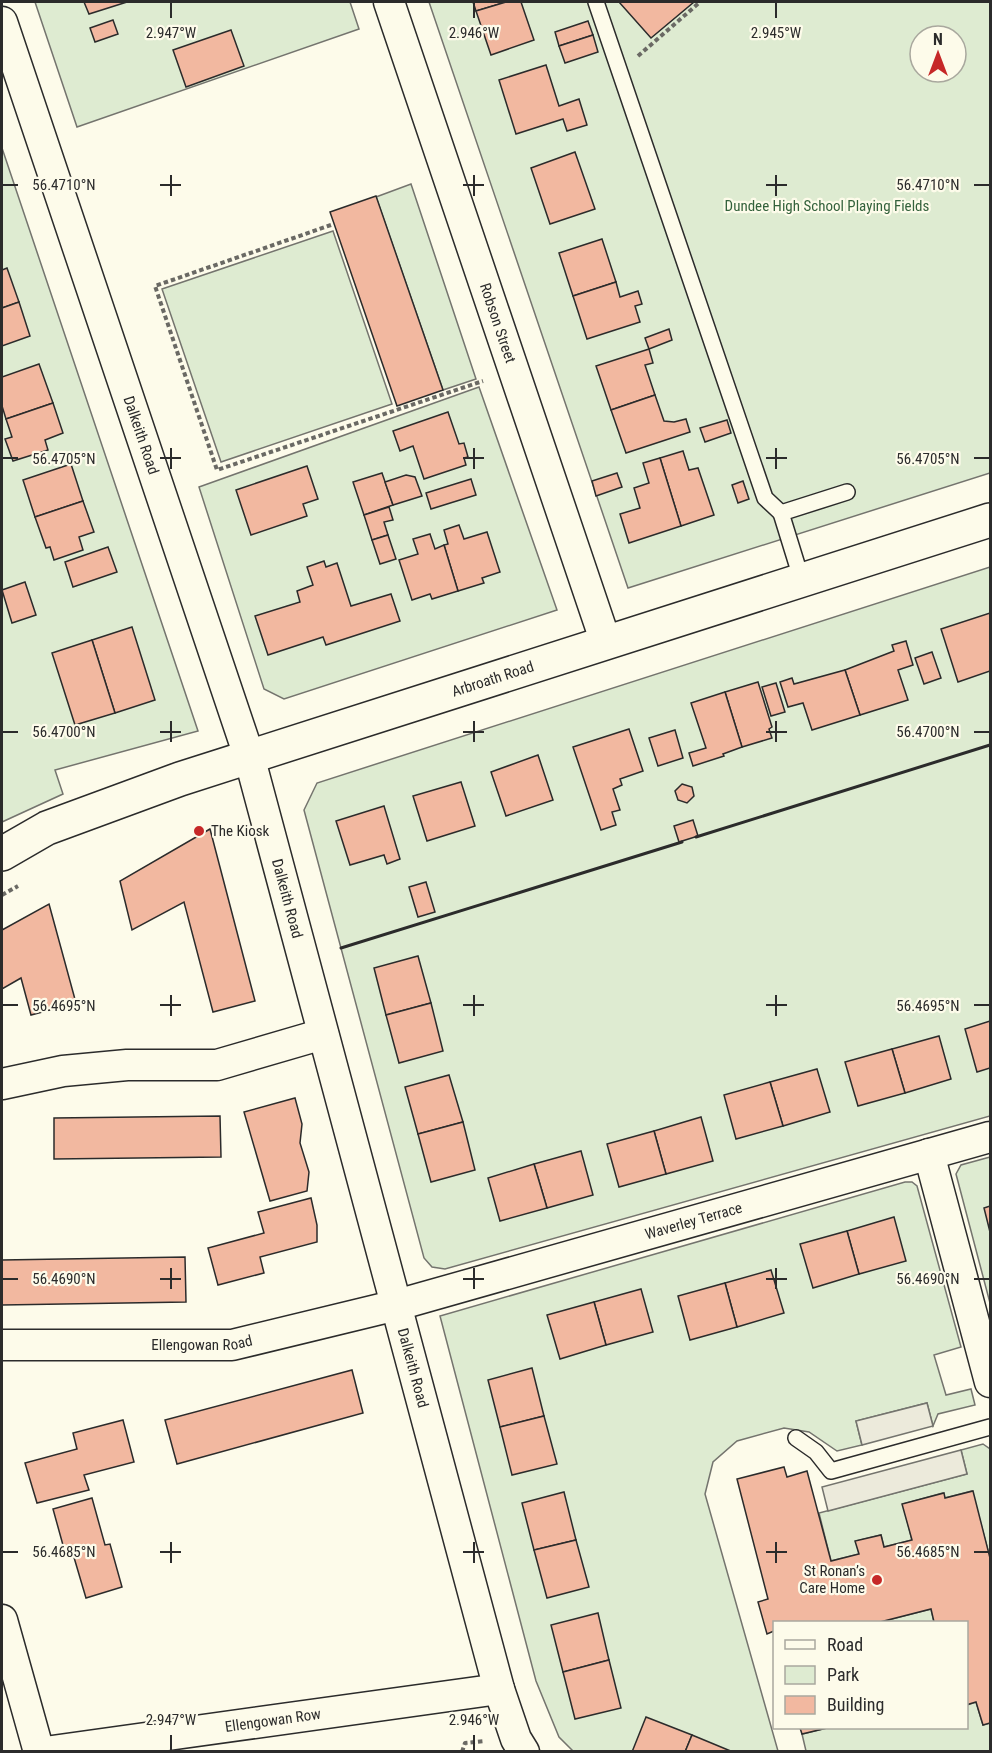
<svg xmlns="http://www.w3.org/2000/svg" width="992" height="1753" viewBox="0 0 992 1753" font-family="'Roboto Condensed',sans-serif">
	<rect width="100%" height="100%" fill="#fdfbea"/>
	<g fill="#deebd1" stroke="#74746e" stroke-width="1.5" fill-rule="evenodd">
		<polygon points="35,2 350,2 359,29 77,127"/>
		<path d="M 429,2 L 990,2 L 990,473 L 628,588 ZM 920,36 L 956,36 L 956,72 L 920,72 Z"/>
		<polygon points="2,148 198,731 55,770 63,794 2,822"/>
		<polygon points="411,184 476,379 443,390 376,197"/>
		<polygon points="333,231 392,404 221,462 162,289"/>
		<polygon points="479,387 557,610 284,699 264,689 199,487"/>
		<polygon points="990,567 990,1116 445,1269 432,1267 424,1258 304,810 317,783"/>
		<polygon points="990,1157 990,1303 956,1174 961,1165"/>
		<polygon points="905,1182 912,1182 917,1186 961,1347 934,1355 946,1395 971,1389 975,1405 938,1414 933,1426 927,1403 856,1421 862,1445 837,1451 809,1432 784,1428 737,1441 713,1462 705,1494 778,1751 573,1751 559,1737 536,1681 440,1316"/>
		<polygon points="983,1444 990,1449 990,1558 972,1491 945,1498 943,1493 903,1504 912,1540 884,1547 881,1535 856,1541 859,1554 831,1561 819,1513 967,1474 961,1450"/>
		<polygon points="931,1609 934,1622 880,1622"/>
		<polygon points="976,1702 983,1725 990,1723 990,1751 806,1751 802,1734 827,1728 966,1728 967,1705"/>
	</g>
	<g fill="#eceadb" stroke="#74746e" stroke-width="1.5">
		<polygon points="927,1403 933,1426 862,1445 856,1421"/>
		<polygon points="961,1450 967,1474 828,1511 822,1487"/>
	</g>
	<g fill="#f2b8a0" stroke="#2b2b2b" stroke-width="1.5">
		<polygon points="84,2 127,2 89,14"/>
		<polygon points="473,2 506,2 476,11"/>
		<polygon points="506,2 521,2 534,40 491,55 476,11"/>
		<polygon points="619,2 694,2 651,38"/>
		<polygon points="113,20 118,34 95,42 90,28"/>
		<polygon points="588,21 593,35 559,46 555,32"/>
		<polygon points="231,30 244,66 186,87 173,50"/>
		<polygon points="593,35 598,52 565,63 559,46"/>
		<polygon points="546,65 559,106 579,99 587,125 567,131 563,119 516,134 499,80"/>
		<polygon points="575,152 595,209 550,224 531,168"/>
		<polygon points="376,196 443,390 397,406 330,212"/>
		<polygon points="602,239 616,282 573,296 559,253"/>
		<polygon points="7,268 19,302 2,308 2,270"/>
		<polygon points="616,282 620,297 638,291 642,304 635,306 640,322 587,339 573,296"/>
		<polygon points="19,302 30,336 2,346 2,308"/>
		<polygon points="669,329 672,340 649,349 645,338"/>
		<polygon points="649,349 653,363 645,365 655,395 611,410 596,366"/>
		<polygon points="39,364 53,403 6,419 2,406 2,377"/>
		<polygon points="655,395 664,421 674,422 686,419 690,432 626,453 611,410"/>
		<polygon points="53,403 63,433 45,440 48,450 13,461 5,439 12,437 6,419"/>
		<polygon points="448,412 459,444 464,443 468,457 464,458 466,465 424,479 413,446 400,451 393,431"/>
		<polygon points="727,420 731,433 705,442 700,428"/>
		<polygon points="683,451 689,470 698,468 714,515 681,526 660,458"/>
		<polygon points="660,458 681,526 629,543 620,514 640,508 634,488 649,483 643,463"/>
		<polygon points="71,464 83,501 35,517 23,480"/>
		<polygon points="307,466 318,499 303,504 307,516 251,535 236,490"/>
		<polygon points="382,473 393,505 364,515 353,482"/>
		<polygon points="617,473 622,487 596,496 592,481"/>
		<polygon points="406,475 415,477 422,496 393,505 385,482"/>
		<polygon points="471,479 476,495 431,509 426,493"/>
		<polygon points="743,481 749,499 738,503 732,485"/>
		<polygon points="83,501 94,532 79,537 83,550 54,560 50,547 46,548 35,517"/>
		<polygon points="389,507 393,520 384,522 388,535 372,540 364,515"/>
		<polygon points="459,525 464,539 487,532 500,572 482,578 484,583 458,591 444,545 448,544 444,530"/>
		<polygon points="430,534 435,549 444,545 458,591 432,599 430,594 412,600 399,560 418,554 413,539"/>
		<polygon points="388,535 396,559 380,564 372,540"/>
		<polygon points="108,547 117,572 73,587 65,562"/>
		<polygon points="324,561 326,567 337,563 351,606 391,594 400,621 326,645 323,637 268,655 255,616 300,602 297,591 313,585 307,567"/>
		<polygon points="25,582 36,615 12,623 2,590"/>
		<polygon points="990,613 990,671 958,682 941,629"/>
		<polygon points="132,627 155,700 115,713 92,640"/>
		<polygon points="92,640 115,713 75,725 52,653"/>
		<polygon points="906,641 913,665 898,670 908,700 860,715 845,670 894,651 892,645"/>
		<polygon points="932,652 941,678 924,684 915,658"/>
		<polygon points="845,670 860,715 812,730 803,703 788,707 780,682 792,678 794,684"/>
		<polygon points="758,682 772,727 769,729 772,738 742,747 725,692"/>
		<polygon points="776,683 785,712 771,716 762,687"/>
		<polygon points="725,692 742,747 723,754 724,756 693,766 689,753 706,748 691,703"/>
		<polygon points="629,729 643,771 620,779 622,785 613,789 620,810 612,812 616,825 601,830 573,747"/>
		<polygon points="675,730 683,758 658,766 649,738"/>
		<polygon points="538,755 553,800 506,816 491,772"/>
		<polygon points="461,782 475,826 427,841 413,796"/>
		<polygon points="682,784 692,787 694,796 687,803 678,800 675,791"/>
		<polygon points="384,806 400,859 387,864 384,855 350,865 336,821"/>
		<polygon points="693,820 698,836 679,842 674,826"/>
		<polygon points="210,829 255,1001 213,1012 184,902 132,930 120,881"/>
		<polygon points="426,882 435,912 418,917 409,887"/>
		<polygon points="49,904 76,1003 31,1015 21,978 2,989 2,930"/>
		<polygon points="418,956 431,1003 386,1015 374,968"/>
		<polygon points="431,1003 443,1051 399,1063 386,1015"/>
		<polygon points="990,1021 990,1068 977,1072 965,1029"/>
		<polygon points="939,1036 951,1079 905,1093 892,1049"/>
		<polygon points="892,1049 905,1093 858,1106 845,1062"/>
		<polygon points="817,1069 830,1112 783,1126 770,1082"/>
		<polygon points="449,1075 463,1122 418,1134 405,1087"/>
		<polygon points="770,1082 783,1126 736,1139 724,1095"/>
		<polygon points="295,1098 302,1124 300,1143 309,1172 307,1191 270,1201 244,1112"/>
		<polygon points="220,1116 221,1157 54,1159 54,1118"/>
		<polygon points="701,1117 713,1161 666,1174 654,1131"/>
		<polygon points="463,1122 475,1170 431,1182 418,1134"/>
		<polygon points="654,1131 666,1174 619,1187 607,1144"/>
		<polygon points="581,1151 593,1195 547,1208 534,1164"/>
		<polygon points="534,1164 547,1208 500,1221 488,1178"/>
		<polygon points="311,1198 317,1225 317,1242 260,1257 264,1273 218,1285 208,1248 264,1233 258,1212"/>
		<polygon points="990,1206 990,1232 984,1208"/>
		<polygon points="894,1217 906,1261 859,1274 847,1231"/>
		<polygon points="847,1231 859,1274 813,1288 800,1244"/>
		<polygon points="185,1257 186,1302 2,1305 2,1260"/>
		<polygon points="771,1270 784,1313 737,1327 725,1283"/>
		<polygon points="725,1283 737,1327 690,1340 678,1296"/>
		<polygon points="641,1289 653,1332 606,1345 594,1302"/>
		<polygon points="594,1302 606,1345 560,1359 547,1315"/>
		<polygon points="532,1368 544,1416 500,1427 488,1380"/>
		<polygon points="352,1370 363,1413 177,1464 165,1420"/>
		<polygon points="544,1416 557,1464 512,1475 500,1427"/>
		<polygon points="123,1420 134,1462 84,1475 89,1490 37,1503 25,1463 77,1449 73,1433"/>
		<polygon points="784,1467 787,1477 807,1471 831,1561 859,1554 855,1541 881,1535 884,1547 912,1540 902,1504 944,1493 945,1498 973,1491 990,1558 990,1723 983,1725 976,1702 966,1705 966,1622 934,1622 931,1609 880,1622 774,1622 774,1631 767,1634 758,1602 768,1599 737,1479"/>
		<polygon points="564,1492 576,1540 534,1550 522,1503"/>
		<polygon points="92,1498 105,1545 110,1544 122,1587 86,1598 73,1554 66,1556 53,1509"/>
		<polygon points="576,1540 589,1587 547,1598 534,1550"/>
		<polygon points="598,1613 609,1660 563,1672 551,1625"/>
		<polygon points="609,1660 621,1708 575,1719 563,1672"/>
		<polygon points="646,1717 692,1735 685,1752 632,1752"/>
		<polygon points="800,1728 827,1728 802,1734"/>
		<polygon points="692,1735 733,1752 685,1752"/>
	</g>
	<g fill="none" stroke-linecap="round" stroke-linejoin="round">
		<g stroke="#2b2b2b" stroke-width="18">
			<g id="service">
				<polyline points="596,2 765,498 781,513"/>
				<polyline points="802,581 781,513 847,492"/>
				<polyline points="796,1438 816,1452 831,1471 990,1427"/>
			</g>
		</g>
		<g stroke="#2b2b2b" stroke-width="33">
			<g id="minor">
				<path id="s1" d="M 389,2 L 606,643"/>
				<path id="s2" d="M 2,22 L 249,756 L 499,1689 L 516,1739 L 524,1752"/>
				<polyline points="2,1084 63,1071 127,1065 217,1065 323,1034"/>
				<polyline points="929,1154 990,1382"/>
				<path id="s3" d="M 2,1345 L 232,1345 L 397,1305 L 990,1137"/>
				<polyline points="2,1620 39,1752"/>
				<path id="s4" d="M 45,1752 L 499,1689"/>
			</g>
		</g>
		<g stroke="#2b2b2b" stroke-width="36">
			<g id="secondary">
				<path id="s5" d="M 2,854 L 47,828 L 180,779 L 990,520"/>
			</g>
		</g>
		<g stroke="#6a6964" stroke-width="4" stroke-dasharray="4.5 3" stroke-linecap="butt">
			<polyline points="638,56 700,2"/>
			<polyline points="331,225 155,286 217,470 483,381"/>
			<polyline points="2,895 18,886"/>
			<polyline points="462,1752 465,1743 485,1741"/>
		</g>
		<use href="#service" stroke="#fdfbea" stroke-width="15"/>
		<use href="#minor" stroke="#fdfbea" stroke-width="30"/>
		<use href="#secondary" stroke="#fdfbea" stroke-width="33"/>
		<g stroke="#2b2b2b" stroke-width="3">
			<polyline points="696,837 990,745"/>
			<polyline points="341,948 682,842"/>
		</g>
	</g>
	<path fill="none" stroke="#2b2b2b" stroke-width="2" d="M 171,3 L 171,18M 474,3 L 474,18M 776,3 L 776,18M 171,175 L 171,196M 474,175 L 474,196M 776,175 L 776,196M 3,185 L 18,185M 160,185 L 181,185M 463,185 L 484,185M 766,185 L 787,185M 974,185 L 989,185M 171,448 L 171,469M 474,448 L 474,469M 776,448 L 776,469M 3,458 L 18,458M 160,458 L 181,458M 463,458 L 484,458M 766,458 L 787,458M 974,458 L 989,458M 171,721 L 171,742M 474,721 L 474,742M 776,721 L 776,742M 3,732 L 18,732M 160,732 L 181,732M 463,732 L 484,732M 766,732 L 787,732M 974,732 L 989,732M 171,995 L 171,1016M 474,995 L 474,1016M 776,995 L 776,1016M 3,1005 L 18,1005M 160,1005 L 181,1005M 463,1005 L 484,1005M 766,1005 L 787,1005M 974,1005 L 989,1005M 171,1268 L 171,1289M 474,1268 L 474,1289M 776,1268 L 776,1289M 3,1279 L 18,1279M 160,1279 L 181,1279M 463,1279 L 484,1279M 766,1279 L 787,1279M 974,1279 L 989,1279M 171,1542 L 171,1563M 474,1542 L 474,1563M 776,1542 L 776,1563M 3,1552 L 18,1552M 160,1552 L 181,1552M 463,1552 L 484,1552M 766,1552 L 787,1552M 974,1552 L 989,1552M 171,1735 L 171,1750M 474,1735 L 474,1750"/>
	<g fill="#c62828" stroke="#fdfbea" stroke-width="2">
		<circle cx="199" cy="831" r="6"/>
		<circle cx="877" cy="1580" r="6"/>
	</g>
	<g text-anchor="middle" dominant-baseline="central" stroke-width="4.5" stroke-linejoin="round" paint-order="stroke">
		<g font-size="15" fill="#34623c" stroke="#fdfbea">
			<text x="827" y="206">Dundee High School Playing Fields</text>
		</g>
		<g font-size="15" fill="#2b2b2b" stroke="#fdfbea">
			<text stroke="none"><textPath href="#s1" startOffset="339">Robson Street</textPath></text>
			<text stroke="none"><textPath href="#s2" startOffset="436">Dalkeith Road</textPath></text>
			<text stroke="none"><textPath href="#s5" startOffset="522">Arbroath Road</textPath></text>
			<text stroke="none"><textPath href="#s2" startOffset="922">Dalkeith Road</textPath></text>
			<text stroke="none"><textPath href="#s3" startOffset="708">Waverley Terrace</textPath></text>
			<text stroke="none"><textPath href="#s3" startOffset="200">Ellengowan Road</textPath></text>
			<text stroke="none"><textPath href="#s2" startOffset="1408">Dalkeith Road</textPath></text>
			<text stroke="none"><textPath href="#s4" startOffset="230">Ellengowan Row</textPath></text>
		</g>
		<g font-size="15" fill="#2b2b2b" stroke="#fdfbea" text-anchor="start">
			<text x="211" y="831">The Kiosk</text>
			<text x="865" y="1571" text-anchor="end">St Ronan’s<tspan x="865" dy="17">Care Home</tspan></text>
		</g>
	</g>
	<g font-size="15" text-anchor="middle" fill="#2b2b2b" stroke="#fdfbea" stroke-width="4.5" stroke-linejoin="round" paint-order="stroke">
		<text x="171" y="38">2.947°W</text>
		<text x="474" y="38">2.946°W</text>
		<text x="776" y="38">2.945°W</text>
		<text x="64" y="190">56.4710°N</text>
		<text x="928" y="190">56.4710°N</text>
		<text x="64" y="464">56.4705°N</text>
		<text x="928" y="464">56.4705°N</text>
		<text x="64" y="737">56.4700°N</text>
		<text x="928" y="737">56.4700°N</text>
		<text x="64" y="1011">56.4695°N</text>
		<text x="928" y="1011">56.4695°N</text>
		<text x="64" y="1284">56.4690°N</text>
		<text x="928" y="1284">56.4690°N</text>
		<text x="64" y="1557">56.4685°N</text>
		<text x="928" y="1557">56.4685°N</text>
		<text x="171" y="1725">2.947°W</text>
		<text x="474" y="1725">2.946°W</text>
	</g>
	<rect width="992" height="1753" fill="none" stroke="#2b2b2b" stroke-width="6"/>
	<rect x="773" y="1621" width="195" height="108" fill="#fdfbea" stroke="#a9a89e" stroke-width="1.5"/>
	<rect x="785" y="1640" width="30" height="9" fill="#fdfbea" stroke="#a9a89e" stroke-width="1.5"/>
	<text x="827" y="1651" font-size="18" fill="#2b2b2b">Road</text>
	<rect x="785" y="1666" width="30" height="18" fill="#deebd1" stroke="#a9a89e" stroke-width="1.5"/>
	<text x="827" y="1681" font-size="18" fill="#2b2b2b">Park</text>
	<rect x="785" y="1696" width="30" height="18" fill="#f2b8a0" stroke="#a9a89e" stroke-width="1.5"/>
	<text x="827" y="1711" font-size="18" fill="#2b2b2b">Building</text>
	<g transform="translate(938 54)"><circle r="28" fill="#fdfbea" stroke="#a9a89e" stroke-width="1.5"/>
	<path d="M0-4.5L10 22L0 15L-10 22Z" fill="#c62828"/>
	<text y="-9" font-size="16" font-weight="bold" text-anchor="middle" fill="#2b2b2b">N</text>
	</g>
</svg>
